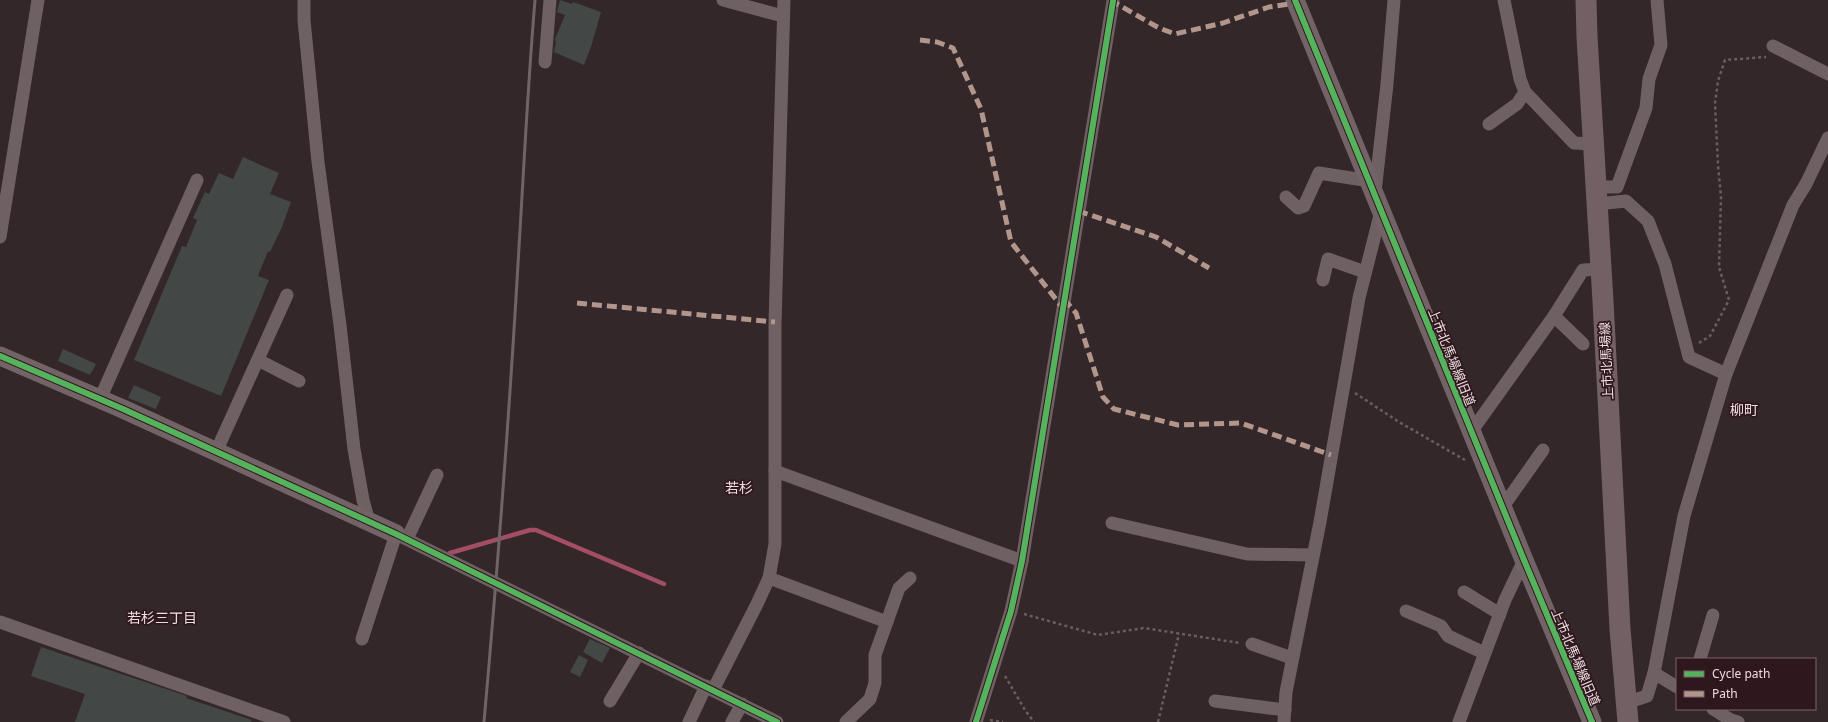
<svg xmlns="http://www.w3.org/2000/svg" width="1828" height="722" viewBox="0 0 1828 722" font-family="'Noto Sans','Noto Sans JP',sans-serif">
	<rect width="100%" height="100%" fill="#33272a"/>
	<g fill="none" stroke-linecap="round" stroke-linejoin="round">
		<polyline stroke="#a44e65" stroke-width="4.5" points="450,553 530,530 536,530 664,584"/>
	</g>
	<g fill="#434745">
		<polygon points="560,0 572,4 573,2 601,12 591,47 584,65 554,52 556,42 555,39 565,15 557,12"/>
		<polygon points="243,157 279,173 270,194 291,202 282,227 270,252 268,251 258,276 269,280 221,396 134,360 182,246 186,247 197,220 193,218 205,192 209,194 219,173 233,179"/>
		<polygon points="63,349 96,364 90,375 58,361"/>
		<polygon points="134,385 161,397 156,409 128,398"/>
		<polygon points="590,639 610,648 602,663 583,652"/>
		<polygon points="41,647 187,696 186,698 252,720 251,722 75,722 85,694 31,676"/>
		<polygon points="579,655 588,660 580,677 570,672"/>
	</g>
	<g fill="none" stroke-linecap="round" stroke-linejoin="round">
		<g stroke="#6a5e61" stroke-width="2.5" stroke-dasharray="3 3" stroke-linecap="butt">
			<polyline points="1699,343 1710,336 1729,300 1719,267 1721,197 1718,165 1715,103 1718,81 1725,60 1766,57"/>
			<polyline points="1355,393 1399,422 1465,460"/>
			<polyline points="1024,614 1098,635 1144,628 1240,643"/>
			<polyline points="1005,676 1025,710 1034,722"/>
			<polyline points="990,720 1003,722"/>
			<polyline points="1158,722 1179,634"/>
		</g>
		<g stroke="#6e6063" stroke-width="13">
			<polyline points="304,0 304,20 318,162 340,325 354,449 363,500 369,522"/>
			<polyline points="723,0 783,16"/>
			<polyline points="1504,0 1520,79 1525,92 1574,143 1593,144"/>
			<polyline points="1773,46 1828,74"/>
			<polyline points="545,62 550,0"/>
			<polyline points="1489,124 1517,104 1525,92"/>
			<polyline points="1596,187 1617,187 1646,108 1649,79 1661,45 1657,0"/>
			<polyline points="1375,192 1387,84 1394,0"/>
			<polyline points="1286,197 1298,208 1304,206 1319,173 1370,181"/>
			<polyline points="1597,204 1626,201 1648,221 1665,264 1689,357 1726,374"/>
			<polyline points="0,237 38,0"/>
			<polyline points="1323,280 1328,259 1365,272"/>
			<polyline points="1554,316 1583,344"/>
			<polyline points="258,360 299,381"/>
			<polyline points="100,399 197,180"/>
			<polyline points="1471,432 1554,316 1583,270 1601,269"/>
			<polyline points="216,452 287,295"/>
			<polyline points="775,471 1022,561"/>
			<polyline points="1502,508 1543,450"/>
			<polyline points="1112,523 1247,554 1313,555"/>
			<polyline points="407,539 437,475"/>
			<polyline points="769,578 887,622"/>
			<polyline points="1464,592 1500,614"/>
			<polyline points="1406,611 1441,626 1448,636 1484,653"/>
			<polyline points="0,622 284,722"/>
			<polyline points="362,639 396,534 777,722"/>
			<polyline points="1252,644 1292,658"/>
			<polyline points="1700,659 1713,615"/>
			<polyline points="1654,673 1677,687"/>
			<polyline points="713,690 757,604 769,578 775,544 775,324 784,0"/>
			<polyline points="610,701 639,653"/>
			<polyline points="1215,701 1285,710"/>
			<polyline points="1626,703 1647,696 1654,673 1684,516 1726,374 1793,205 1806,184 1828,138"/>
			<polyline points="1713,709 1731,720 1738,722"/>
			<polyline points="689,722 706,686"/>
			<polyline points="732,722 742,704"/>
			<polyline points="846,722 870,699 875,683 875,655 899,588 910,578"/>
			<polyline points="976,722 1011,611 1022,561 1113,1"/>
			<polyline points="1284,722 1286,692 1320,522 1359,298 1381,211"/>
			<polyline points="1459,722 1505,600 1524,560"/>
		</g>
		<g stroke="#736266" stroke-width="19">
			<polyline points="1295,0 1524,560 1592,722"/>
			<polyline points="0,356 123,409 396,534"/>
		</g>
		<polyline stroke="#726065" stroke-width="21" points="1586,0 1587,37 1603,301 1620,629 1628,722"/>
		<path stroke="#6f6466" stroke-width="3" d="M 484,722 C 498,564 510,405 519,247 C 524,165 528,82 535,0"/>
		<g stroke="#b2968c" stroke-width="5" stroke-dasharray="10 5" stroke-linecap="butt">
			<polyline points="1110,0 1159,28 1175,34 1223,23 1269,7 1296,3"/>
			<polyline points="920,40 937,42 953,48 981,109 1011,242 1062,307"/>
			<polyline points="1078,211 1156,237 1209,268"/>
			<polyline points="1064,299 1076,313 1103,397 1114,409 1178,425 1241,423 1331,455"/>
			<polyline points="577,303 775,322"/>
		</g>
		<g stroke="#2e171d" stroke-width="8">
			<g id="cycleway">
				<polyline points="1295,0 1524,560 1592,722"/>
				<polyline points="0,356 123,409 396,534 777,722"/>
				<polyline points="976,722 1011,611 1022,561 1113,1"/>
			</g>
		</g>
		<use href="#cycleway" stroke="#56b35d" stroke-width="6"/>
	</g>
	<g text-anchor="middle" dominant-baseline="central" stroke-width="3.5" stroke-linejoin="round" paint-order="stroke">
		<g font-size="13" fill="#eedde0" stroke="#2e171d">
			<text transform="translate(1452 357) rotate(68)">上市北馬場線旧道</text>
			<text transform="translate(1606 361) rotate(-93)">上市北馬場線</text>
			<text transform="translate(1576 657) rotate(67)">上市北馬場線旧道</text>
		</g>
		<g font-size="14" fill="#eedde0" stroke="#2e171d">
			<text x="1744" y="409">柳町</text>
			<text x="739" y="487">若杉</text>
			<text x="162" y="617">若杉三丁目</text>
		</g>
	</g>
	<rect x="1676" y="658" width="140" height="52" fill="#2e171d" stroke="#7b666b"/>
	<rect x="1684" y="671" width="20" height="6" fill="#56b35d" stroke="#7b666b"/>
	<text x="1712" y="678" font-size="12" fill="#eedde0">Cycle path</text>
	<rect x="1684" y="691" width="20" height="6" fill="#b2968c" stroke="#7b666b"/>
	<text x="1712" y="698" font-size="12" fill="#eedde0">Path</text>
</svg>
